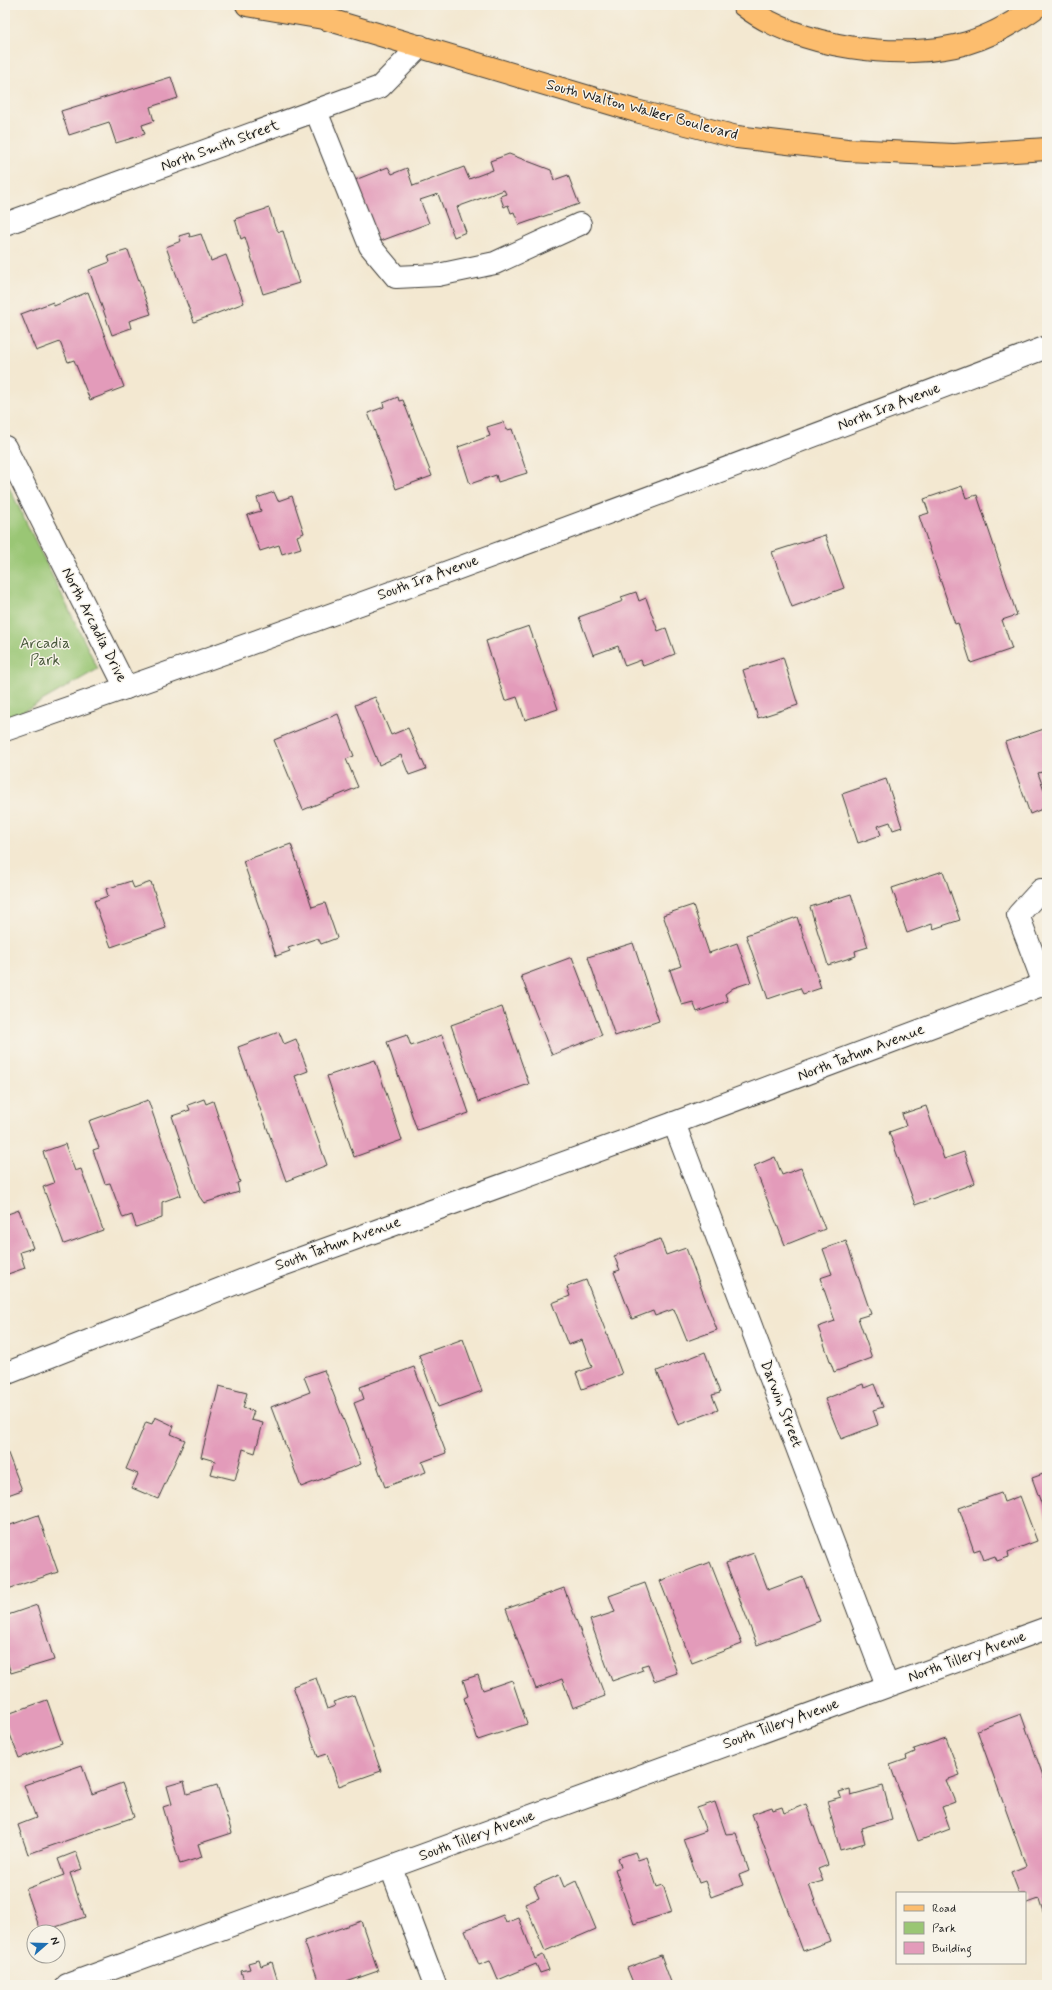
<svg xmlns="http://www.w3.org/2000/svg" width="1052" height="1990" viewBox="0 0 1052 1990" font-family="Mynerve,sans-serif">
	<rect width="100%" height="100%" fill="#f7f3e8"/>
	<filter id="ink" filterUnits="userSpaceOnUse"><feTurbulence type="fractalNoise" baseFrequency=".025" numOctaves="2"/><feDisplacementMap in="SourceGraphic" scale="8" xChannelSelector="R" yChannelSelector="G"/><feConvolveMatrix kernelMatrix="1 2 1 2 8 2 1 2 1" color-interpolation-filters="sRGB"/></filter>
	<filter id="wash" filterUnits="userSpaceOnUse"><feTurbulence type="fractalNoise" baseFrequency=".012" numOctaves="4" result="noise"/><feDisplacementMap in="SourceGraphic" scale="16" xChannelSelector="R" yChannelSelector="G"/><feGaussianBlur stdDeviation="0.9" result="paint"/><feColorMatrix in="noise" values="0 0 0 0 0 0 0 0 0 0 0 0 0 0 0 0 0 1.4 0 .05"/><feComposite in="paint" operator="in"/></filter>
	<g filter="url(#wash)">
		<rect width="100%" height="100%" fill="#f3e8d1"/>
		<polygon fill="#9ac674" stroke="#5b7148" points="5,479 98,669 5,722"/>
		<g id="blocks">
			<g fill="#e39bba">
				<polygon points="171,77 178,98 150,107 154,121 142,125 145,134 116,143 109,122 69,135 61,111"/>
				<polygon points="509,154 551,170 554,180 568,175 579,204 519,225 514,212 511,213 508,205 504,207 500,196 506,194 504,190 457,207 466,232 454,237 438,194 420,200 429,223 378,242 355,180 388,167 392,174 407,168 413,186 464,167 469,179 493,170 490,161"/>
				<polygon points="269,208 275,227 279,232 283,231 299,283 263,294 245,237 241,239 235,219"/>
				<polygon points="189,233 190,237 201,234 211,261 226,255 244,303 194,322 166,247 181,241 179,236"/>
				<polygon points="128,250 151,314 129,321 131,328 112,335 89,270 110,262 108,256"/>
				<polygon points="88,292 124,387 90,400 74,360 68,362 60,342 36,351 21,314 53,302 54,306"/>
				<polygon points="398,397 399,401 403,400 432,476 396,489 368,413 384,407 383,403"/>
				<polygon points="503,422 507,430 512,429 527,473 498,482 496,475 470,484 458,447 490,436 487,427"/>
				<polygon points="962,486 966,498 977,495 1017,615 1002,620 1012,649 971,663 958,623 955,624 919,516 929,513 924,499"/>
				<polygon points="274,492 278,501 292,496 304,533 297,536 301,548 282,554 279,545 260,551 247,515 261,511 257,498"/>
				<polygon points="825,535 844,588 792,607 772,552"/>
				<polygon points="636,592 639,601 646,598 658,631 666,628 675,654 643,666 641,660 625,666 618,646 593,655 579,617 623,601 621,597"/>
				<polygon points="529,626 558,709 525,720 517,697 505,701 486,641"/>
				<polygon points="783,657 798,705 758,718 743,670"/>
				<polygon points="375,697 391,735 408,728 426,769 409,775 401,755 379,765 355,705"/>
				<polygon points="338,714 354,756 346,759 358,787 303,810 274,740"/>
				<polygon points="1047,728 1047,784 1042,772 1038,773 1047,798 1047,807 1030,814 1005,742"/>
				<polygon points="886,779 902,827 893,830 890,822 878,826 881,835 858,843 842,794"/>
				<polygon points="291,844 312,907 325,903 337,938 321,944 318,938 288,948 290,951 276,956 243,861"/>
				<polygon points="943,871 960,920 933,929 932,924 907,933 892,888"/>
				<polygon points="131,881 134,888 151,882 166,928 111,947 94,901 108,896 106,889"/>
				<polygon points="851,894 868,947 855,951 856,956 828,965 810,907"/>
				<polygon points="693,905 709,953 737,943 751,982 733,988 725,994 728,1001 697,1012 693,1002 682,1005 670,970 681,966 663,915"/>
				<polygon points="797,917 821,988 803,994 800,988 768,999 746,935"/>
				<polygon points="633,943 659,1021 615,1036 588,957"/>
				<polygon points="572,957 602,1035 552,1055 521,976"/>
				<polygon points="502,1007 529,1084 478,1102 451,1025"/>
				<polygon points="279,1032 284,1044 296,1039 308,1071 295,1076 327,1165 286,1181 238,1047"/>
				<polygon points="407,1035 411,1046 442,1035 469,1113 417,1130 387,1042"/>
				<polygon points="375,1060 402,1140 354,1157 327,1076"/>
				<polygon points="204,1099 206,1104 213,1101 240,1182 237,1183 239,1192 204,1203 199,1196 172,1116 190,1110 188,1105"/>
				<polygon points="148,1100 181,1195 162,1202 162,1218 136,1227 132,1215 123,1218 110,1183 105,1184 93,1150 99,1148 89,1121"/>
				<polygon points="926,1106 944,1159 964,1152 975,1183 915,1205 889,1132 906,1126 902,1114"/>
				<polygon points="65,1144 75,1171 81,1169 103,1230 64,1244 43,1187 54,1183 43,1152"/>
				<polygon points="775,1157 782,1175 801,1168 825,1229 785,1245 754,1166"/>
				<polygon points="19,1210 33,1248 20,1252 25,1268 5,1275 5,1215"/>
				<polygon points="660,1239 666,1255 686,1248 717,1330 687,1341 674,1309 655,1316 653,1311 632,1319 614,1272 620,1270 614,1256"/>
				<polygon points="846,1241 871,1314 858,1318 872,1358 834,1372 818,1327 835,1321 820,1278 832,1274 823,1249"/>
				<polygon points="586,1280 622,1374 582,1389 576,1373 592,1367 582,1340 568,1345 552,1303 570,1296 567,1287"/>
				<polygon points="463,1339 482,1391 438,1407 419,1355"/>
				<polygon points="705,1352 720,1393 712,1395 718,1410 678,1425 657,1371"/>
				<polygon points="414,1367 446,1453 422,1462 426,1472 385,1487 354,1403 364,1399 360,1387"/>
				<polygon points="324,1370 361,1464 301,1487 271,1407 310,1392 304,1377"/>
				<polygon points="863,1384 864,1388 874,1384 883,1407 873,1410 878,1425 841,1439 825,1399"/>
				<polygon points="219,1386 247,1393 243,1408 254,1411 251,1420 263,1423 255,1453 243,1449 235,1480 211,1474 215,1461 201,1457"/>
				<polygon points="155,1417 174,1426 171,1434 185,1440 158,1499 132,1488 138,1474 126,1469 146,1422 152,1424"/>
				<polygon points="7,1451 22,1490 5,1496 5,1452"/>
				<polygon points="1046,1473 1047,1476 1047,1519 1032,1478"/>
				<polygon points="1001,1493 1004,1502 1020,1496 1037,1541 1008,1552 1009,1557 997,1561 995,1556 984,1560 980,1549 974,1551 959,1508"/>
				<polygon points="38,1515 58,1572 5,1590 5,1527"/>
				<polygon points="754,1553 768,1590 803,1577 820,1621 757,1645 726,1563"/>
				<polygon points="710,1562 742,1644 692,1663 660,1581"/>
				<polygon points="645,1583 677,1673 654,1681 648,1664 641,1666 643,1670 612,1681 590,1620 615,1612 609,1596"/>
				<polygon points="564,1588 605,1696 573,1708 562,1679 536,1689 506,1609"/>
				<polygon points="37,1605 54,1660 11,1673 5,1655 5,1616"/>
				<polygon points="478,1675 483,1690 512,1680 527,1724 478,1740 464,1698 468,1696 463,1680"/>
				<polygon points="316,1678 327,1709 335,1706 333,1702 354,1695 381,1771 339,1786 327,1754 318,1757 293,1686"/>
				<polygon points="47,1700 62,1743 19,1758 5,1721 5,1715"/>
				<polygon points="1021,1714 1047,1787 1047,1917 1045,1918 1039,1899 1025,1904 1025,1893 1019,1893 1011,1872 1026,1866 977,1730"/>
				<polygon points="946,1738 960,1775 946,1780 955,1802 942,1807 950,1829 918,1841 890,1765 907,1759 906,1756 915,1752 914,1749"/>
				<polygon points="82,1765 92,1794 122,1783 134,1817 28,1854 18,1825 36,1818 24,1785"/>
				<polygon points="184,1781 187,1794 217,1785 232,1833 198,1844 202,1857 180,1864 163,1807 172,1804 167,1786"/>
				<polygon points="883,1786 892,1819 861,1828 865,1843 840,1850 827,1801 841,1797 839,1792 850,1789 851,1795"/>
				<polygon points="715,1802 726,1834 736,1833 749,1871 739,1875 743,1885 711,1897 705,1881 699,1883 683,1839 706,1831 697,1808"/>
				<polygon points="806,1804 828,1865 818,1869 823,1881 809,1885 830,1941 803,1951 752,1814 772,1807 773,1810 782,1807 784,1813"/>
				<polygon points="76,1852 82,1869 70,1873 85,1917 41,1932 26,1889 64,1875 58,1859"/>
				<polygon points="635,1852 638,1860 647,1857 657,1887 663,1885 672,1912 634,1924 615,1869 621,1867 618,1858"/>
				<polygon points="559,1875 564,1887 576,1881 596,1929 545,1951 525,1904 539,1898 534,1886"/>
				<polygon points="503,1915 506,1923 519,1918 535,1959 543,1955 549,1970 540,1973 536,1964 498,1980 490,1961 479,1965 465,1930"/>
				<polygon points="361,1921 378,1971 338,1985 320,1985 304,1941"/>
				<polygon points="661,1955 672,1985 634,1985 627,1968"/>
				<polygon points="259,1960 261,1966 272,1962 279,1985 245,1985 241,1971 250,1969 248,1963"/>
			</g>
		</g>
	</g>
	<g filter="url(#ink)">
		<use href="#blocks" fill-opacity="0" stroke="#3c3b37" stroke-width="1"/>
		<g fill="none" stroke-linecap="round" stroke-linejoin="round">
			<g stroke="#3c3b37" stroke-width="24">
				<g id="minor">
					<polyline points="316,111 370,246 396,277 438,275 495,263 580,224"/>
					<polyline points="5,224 380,87 420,46"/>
					<polyline points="5,447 126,688"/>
					<path d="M 5,730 C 355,609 701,479 1047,347"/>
					<polyline points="1044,984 1018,915 1041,890 1047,890"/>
					<polyline points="674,1123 887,1685"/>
					<polyline points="5,1374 274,1268 674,1123 1047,983"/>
					<polyline points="391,1868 435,1985"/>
					<polyline points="67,1985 1047,1628"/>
				</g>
			</g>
			<g stroke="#3c3b37" stroke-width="24">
				<polyline id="major" points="247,5 323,18 636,111 737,137 847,150 954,155 1047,149"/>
			</g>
			<g stroke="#3c3b37" stroke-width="24">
				<path id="highway" d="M 743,5 C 797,48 902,62 967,43 C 994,35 1017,21 1039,5"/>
			</g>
			<use href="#minor" stroke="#fff" stroke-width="22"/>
			<use href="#major" stroke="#fcbd6e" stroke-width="22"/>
			<use href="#highway" stroke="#fcbd6e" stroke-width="22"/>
		</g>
	</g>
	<g text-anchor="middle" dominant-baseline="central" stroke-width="3" stroke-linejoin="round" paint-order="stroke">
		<g font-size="15" fill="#1c1c1c" stroke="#f7f3e8">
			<text transform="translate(642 110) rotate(15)">South Walton Walker Boulevard</text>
			<text transform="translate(220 146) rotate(-20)">North Smith Street</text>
			<text transform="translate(889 407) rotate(-21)">North Ira Avenue</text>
			<text transform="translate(428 578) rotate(-20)">South Ira Avenue</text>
			<text transform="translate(94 625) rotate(63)">North Arcadia Drive</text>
			<text transform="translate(861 1053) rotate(-21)">North Tatum Avenue</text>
			<text transform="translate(338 1244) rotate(-20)">South Tatum Avenue</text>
			<text transform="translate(781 1404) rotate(69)">Darwin Street</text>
			<text transform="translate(967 1657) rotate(-20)">North Tillery Avenue</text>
			<text transform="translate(781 1724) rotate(-20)">South Tillery Avenue</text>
			<text transform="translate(477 1836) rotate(-20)">South Tillery Avenue</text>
		</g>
		<g font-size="15" fill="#48583b" stroke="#f7f3e8">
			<text x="45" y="644">Arcadia<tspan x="45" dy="17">Park</tspan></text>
		</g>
	</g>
	<rect width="1052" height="1990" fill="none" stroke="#f7f3e8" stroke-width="20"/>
	<rect x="896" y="1892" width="130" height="72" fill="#f7f3e8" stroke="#9f9d96"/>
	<rect x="904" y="1905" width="20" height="6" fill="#fcbd6e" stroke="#9f9d96"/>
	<text x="932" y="1912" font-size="12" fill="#1c1c1c">Road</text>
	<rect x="904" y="1922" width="20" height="12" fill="#9ac674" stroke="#9f9d96"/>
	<text x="932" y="1932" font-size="12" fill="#1c1c1c">Park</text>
	<rect x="904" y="1942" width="20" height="12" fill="#e39bba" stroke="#9f9d96"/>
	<text x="932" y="1952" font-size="12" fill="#1c1c1c">Building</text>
	<g transform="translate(46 1944) rotate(70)"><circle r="19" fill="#f7f3e8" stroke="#9f9d96"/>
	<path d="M0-3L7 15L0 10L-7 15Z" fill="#1f6fb2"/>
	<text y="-6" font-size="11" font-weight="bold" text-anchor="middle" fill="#1c1c1c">N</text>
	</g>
</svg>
